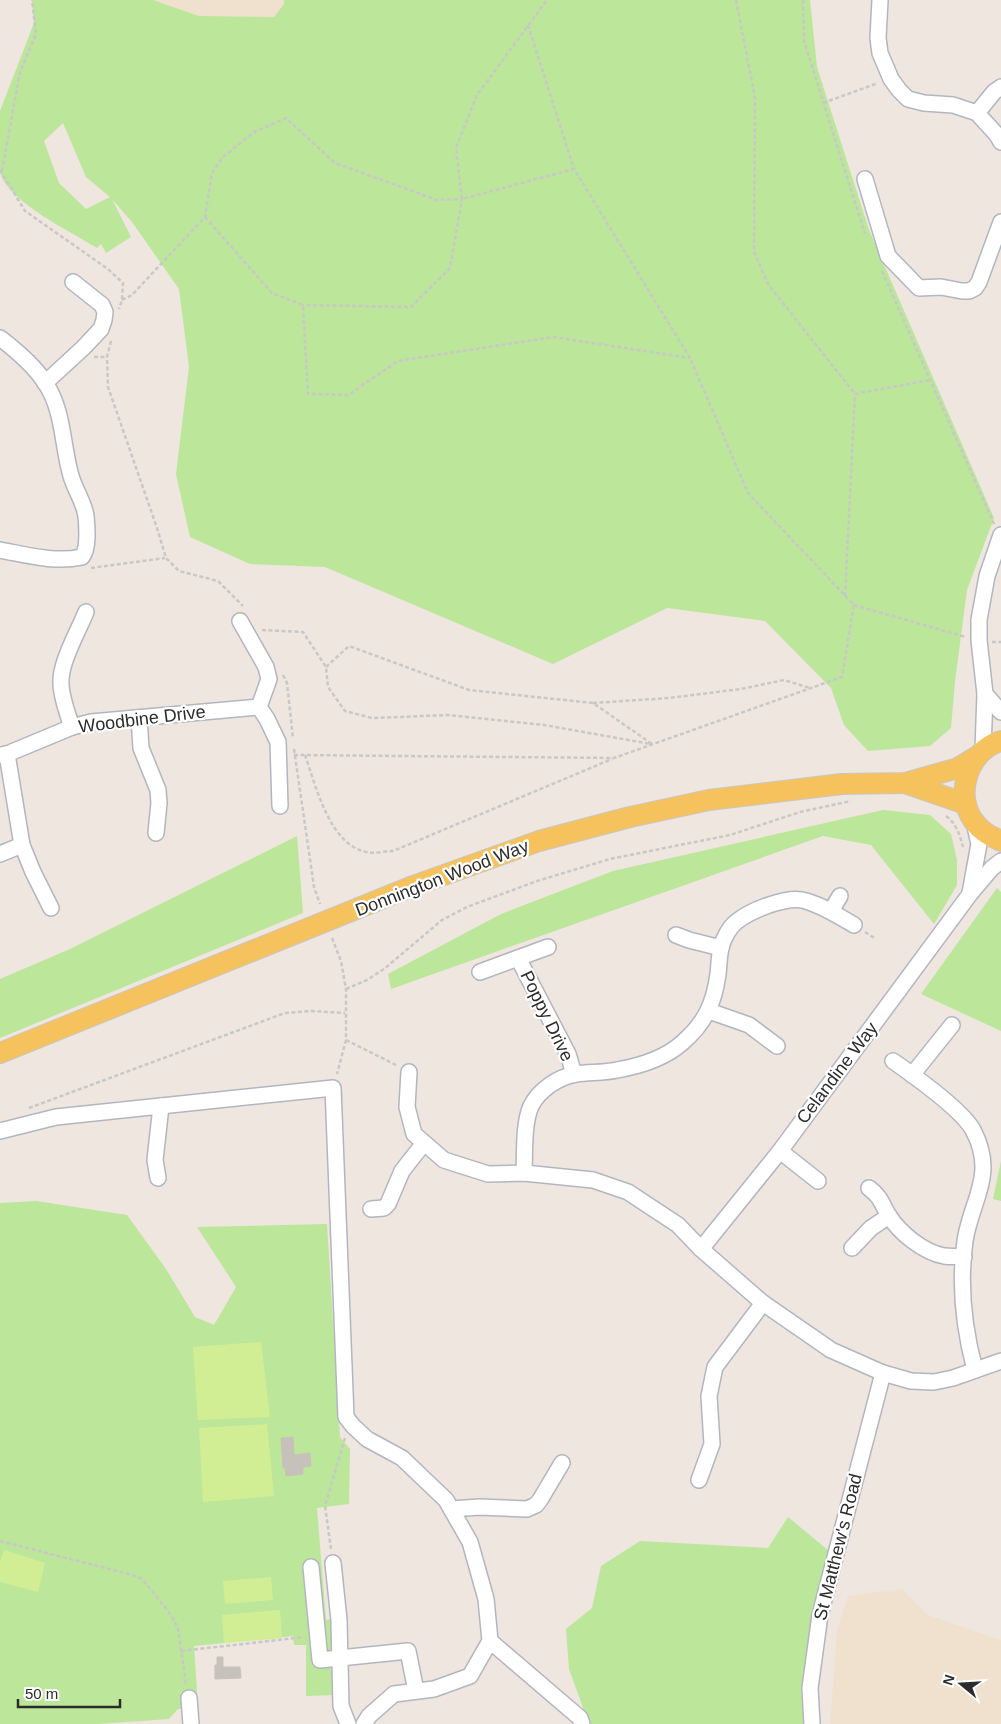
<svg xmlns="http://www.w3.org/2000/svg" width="1001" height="1724" viewBox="0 0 1001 1724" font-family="Helvetica,sans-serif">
	<rect width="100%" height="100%" fill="#eee6df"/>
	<g fill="#f0e1ce">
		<polygon points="153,0 284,0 284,4 274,17 199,16"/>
		<polygon points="902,1589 928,1615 1001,1640 1001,1724 830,1724 837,1630 848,1596"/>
	</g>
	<g fill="#bce69a" fill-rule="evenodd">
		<path d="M 32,0 L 153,0 L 199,16 L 274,17 L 284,4 L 284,0 L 810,0 L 817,67 L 869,230 L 994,518 L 967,590 L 955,681 L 951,728 L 930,746 L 868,751 L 844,725 L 831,688 L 765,621 L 667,608 L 553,664 L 325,567 L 250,564 L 190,537 L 176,474 L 189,367 L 179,289 L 132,222 L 112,199 L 131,237 L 106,253 L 101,244 L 97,248 C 70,231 10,203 0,173 L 0,111 L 34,23 ZM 63,123 L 86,177 L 110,197 L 86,209 L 59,183 L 44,141 Z"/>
		<polygon points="883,810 930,815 951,834 957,860 957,885 934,924 871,845 823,836 391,989 388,974 501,914 613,871"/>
		<polygon points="297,836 303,913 0,1038 0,979 70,949"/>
		<polygon points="997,888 1001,892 1001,1031 921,994"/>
		<polygon points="1001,1161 1001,1201 993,1199"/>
		<polygon points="36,1201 127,1215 166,1269 195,1317 214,1325 236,1287 197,1227 327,1224 340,1437 350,1449 349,1504 317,1508 326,1620 335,1618 336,1695 306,1696 306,1645 294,1645 293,1636 194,1646 198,1706 178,1709 169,1719 98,1724 0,1724 0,1203"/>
		<polygon points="788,1517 829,1551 810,1625 801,1690 805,1724 589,1724 569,1669 566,1629 592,1608 601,1566 640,1541 768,1548"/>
	</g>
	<g fill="#d1ee95">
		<polygon points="261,1342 270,1417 198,1420 193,1347"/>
		<polygon points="267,1424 274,1496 203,1502 199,1428"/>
		<polygon points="4,1550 45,1563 38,1592 0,1582 0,1561"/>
		<polygon points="271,1577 273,1600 225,1604 223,1581"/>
		<polygon points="280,1610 282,1638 224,1643 222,1615"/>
	</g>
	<g fill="#c6c1ba" stroke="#cac2b8">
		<polygon points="293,1437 294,1455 310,1453 311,1466 303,1467 303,1474 286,1476 285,1468 283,1468 281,1438"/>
		<polygon points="217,1657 223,1657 223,1667 240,1667 241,1678 215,1679 215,1665 217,1665"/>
	</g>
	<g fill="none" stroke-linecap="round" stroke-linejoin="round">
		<g stroke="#b2b6c0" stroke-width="18">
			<g id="minor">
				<polyline points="880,0 878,38 880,53 891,79 899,90 908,99 924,103 953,105 977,113 997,135 1001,142"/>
				<polyline points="977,113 994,92 1001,87"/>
				<polyline points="865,179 888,256 919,288 941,287 962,291 969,291 975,288 979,282 1001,222"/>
				<path d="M 0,338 C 17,351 35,366 46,384 C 64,412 62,445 71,476 C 75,490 84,502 86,516 C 87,528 89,548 82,557 C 55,563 27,555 0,550"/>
				<polyline points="45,383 83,348 101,329 104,320 105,312 102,305 73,282"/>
				<polyline points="240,621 266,667 269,679 259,707 267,719 278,742 280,806"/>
				<polyline points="985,694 1001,712"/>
				<polyline points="139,718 141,748 158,790 159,803 156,833"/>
				<path d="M 72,727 C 67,713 62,699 61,685 C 59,664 78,632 86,612"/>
				<polyline points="983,750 985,694 979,640 979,620 987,576 1001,535"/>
				<polyline points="7,754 22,845 33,872 51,908"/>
				<polyline points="0,755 7,754 72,727 91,722 259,707"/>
				<polyline points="0,854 22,845"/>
				<polyline points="970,893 979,844 974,822"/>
				<polyline points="831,911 840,896"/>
				<polyline points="676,935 689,940 721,948"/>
				<polyline points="518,958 548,947"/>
				<polyline points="480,972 518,958 568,1054 574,1074"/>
				<polyline points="709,1011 749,1025 777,1046"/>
				<path d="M 893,1061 C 913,1075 962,1110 973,1130 C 997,1175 971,1200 965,1241 C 959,1284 964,1329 975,1370"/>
				<polyline points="409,1072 407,1107 414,1134 444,1160 488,1174 524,1173 593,1180 628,1192 678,1225 701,1249 763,1303 831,1350 883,1373 911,1381 934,1382 953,1378 1001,1361"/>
				<polyline points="912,1075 952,1025"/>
				<polyline points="0,1131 56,1117 333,1088 346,1417 353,1426 367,1439 402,1458 446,1500 470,1542 486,1599 490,1641 580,1718 582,1724"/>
				<polyline points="780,1151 818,1181"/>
				<path d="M 524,1173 C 525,1154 523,1124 531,1106 C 539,1090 558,1077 576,1074 C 589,1072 604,1073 617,1070 C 640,1066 665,1058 682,1043 C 705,1023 714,1004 718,974 C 719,966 719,956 721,948 C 723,939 729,928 736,922 C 751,910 788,895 806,901 C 823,906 839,916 854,925"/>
				<polyline points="158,1178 155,1160 161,1106"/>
				<path d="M 869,1188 C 882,1198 881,1203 889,1216 C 900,1233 923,1252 944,1256 C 951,1257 957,1256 964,1257"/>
				<polyline points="371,1209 384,1208 388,1204 402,1171 424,1143"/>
				<polyline points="852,1248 871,1228 889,1216"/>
				<polyline points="701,1249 780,1151 970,894 992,868 1001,861"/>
				<polyline points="699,1480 712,1444 709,1396 715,1367 763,1303"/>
				<polyline points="451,1509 480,1507 527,1509 536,1505 540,1500 562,1463"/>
				<polyline points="333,1563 339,1620 341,1706 348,1724"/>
				<polyline points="311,1567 320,1660 408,1651 416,1691"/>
				<polyline points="189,1698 191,1724"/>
				<polyline points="364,1724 369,1716 394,1694 434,1689 470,1676 490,1641"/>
				<polyline points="812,1724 810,1688 820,1615 883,1373"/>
			</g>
		</g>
		<g stroke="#c8c8c8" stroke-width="22">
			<g id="major">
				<path d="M 1001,741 C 969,750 954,793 973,820 C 980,831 990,836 1001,841"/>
				<polyline points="905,783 966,804"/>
				<polyline points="0,1053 413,886 539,841 630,817 709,800 842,784 905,783 958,768 976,757"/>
			</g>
		</g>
		<g stroke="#c8c8c8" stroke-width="2.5" stroke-dasharray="4 2.5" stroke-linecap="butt">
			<polyline points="736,0 755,98 754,252 768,284 855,394 930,380"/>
			<polyline points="803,0 804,41 865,234"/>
			<polyline points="528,25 574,169"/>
			<polyline points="823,103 878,83"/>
			<polyline points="0,170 25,211 108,269 123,283 122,300 119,309"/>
			<polyline points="2,171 20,72 36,34 32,0"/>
			<polyline points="205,217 272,293 303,305 308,394 348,395 398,361 553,337 690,358"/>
			<polyline points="882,271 994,524"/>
			<polyline points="122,300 132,295 205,217 212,173 223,157 254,132 286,118 335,163 437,200 462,199 450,268 411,307 303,305"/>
			<polyline points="111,341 107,357 108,387 157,528 166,558 179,571 218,581 243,606"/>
			<polyline points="94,357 107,357"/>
			<polyline points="91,568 165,558"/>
			<polyline points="845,596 855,394"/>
			<polyline points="854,605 966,637"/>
			<polyline points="262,630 303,632 326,667 328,687 345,711 372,718 448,715 544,725 651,744"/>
			<polyline points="992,642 1001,642"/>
			<polyline points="326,667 349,646 469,690 593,703 652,744"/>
			<polyline points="283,675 287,683 293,738"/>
			<polyline points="593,703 669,698 741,689 784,680 810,688"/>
			<polyline points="294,749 314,887 320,904"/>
			<polyline points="294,755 614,758 842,677 854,605 748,493 690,358 574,169 462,199 456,148 477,95 547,0"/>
			<path d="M 305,755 C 316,786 329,844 366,852 C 374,854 385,851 393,851 L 612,759"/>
			<path d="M 946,816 C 956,823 960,835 963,847"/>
			<polyline points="865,932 876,939"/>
			<polyline points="332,938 341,961 346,989 346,1040 337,1074"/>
			<polyline points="346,989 367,980 384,969 442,920 467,907 537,881 610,859 730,835 800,812 851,801"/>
			<polyline points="346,1040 398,1066"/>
			<polyline points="29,1108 285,1013 311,1011 345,1013"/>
			<polyline points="0,1541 133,1575 142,1579 169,1612 178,1628 186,1684"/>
			<polyline points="331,1549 325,1506 345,1438"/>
			<polyline points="181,1651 304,1637"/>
		</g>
		<use href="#minor" stroke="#fff" stroke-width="15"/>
		<use href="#major" stroke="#f5c25d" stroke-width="20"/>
	</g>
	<g text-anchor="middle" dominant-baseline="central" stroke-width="4.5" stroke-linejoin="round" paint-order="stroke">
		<g font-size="18" fill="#2c2c2c" stroke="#fff">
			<text transform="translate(142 719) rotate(-7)">Woodbine Drive</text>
			<text transform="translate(442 878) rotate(-21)">Donnington Wood Way</text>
			<text transform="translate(547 1016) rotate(64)">Poppy Drive</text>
			<text transform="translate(837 1073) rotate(-53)">Celandine Way</text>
			<text transform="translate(838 1547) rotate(-76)">St Matthew's Road</text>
		</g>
	</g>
	<g transform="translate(961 1684) rotate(288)" stroke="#ffffff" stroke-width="4" paint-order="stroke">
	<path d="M0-4L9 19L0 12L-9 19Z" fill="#2c2c2c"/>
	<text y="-8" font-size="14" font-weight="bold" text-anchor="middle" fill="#2c2c2c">N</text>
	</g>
	<path d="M18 1699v8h102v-8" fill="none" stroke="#2c2c2c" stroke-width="2.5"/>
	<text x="25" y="1699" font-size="15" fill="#2c2c2c" stroke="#ffffff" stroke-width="4" paint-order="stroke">50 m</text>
</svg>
